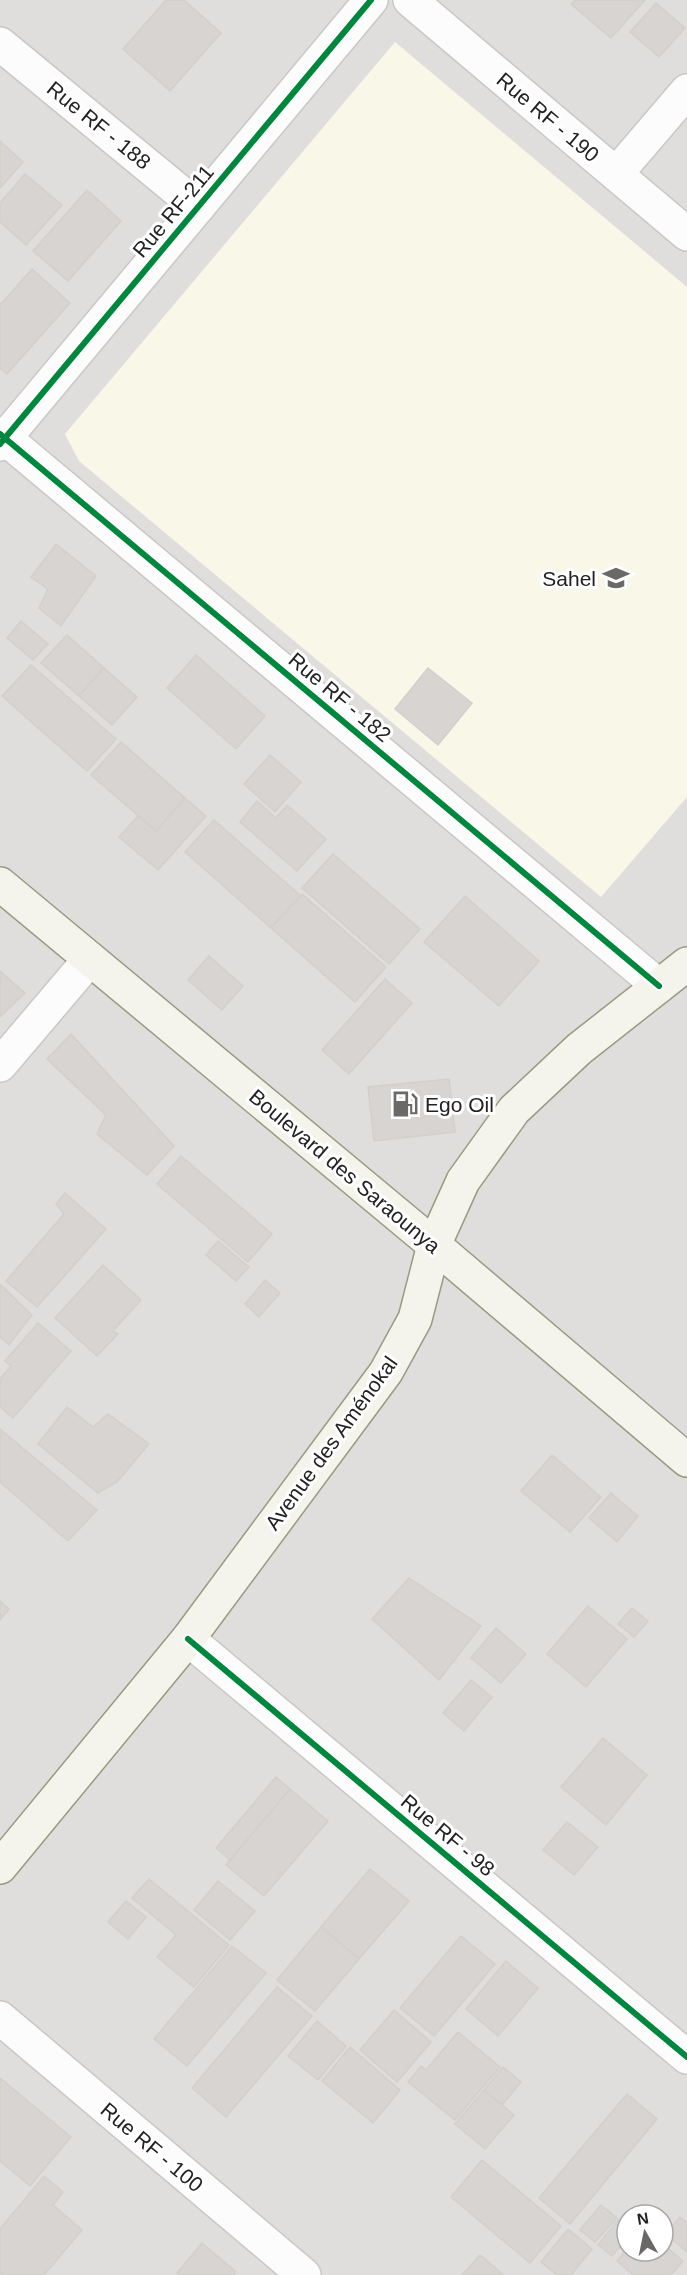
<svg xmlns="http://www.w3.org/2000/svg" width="687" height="2275" viewBox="0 0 687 2275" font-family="Arial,sans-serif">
	<rect width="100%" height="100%" fill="#f0eeeb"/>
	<path fill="#dfdedc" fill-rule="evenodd" d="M 0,0 L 687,0 L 687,2275 L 0,2275 ZM 627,2215 L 663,2215 L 663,2251 L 627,2251 Z"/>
	<polygon fill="#f8f7e8" points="395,42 687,287 687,797 601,897 79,461 65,434"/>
	<g fill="#d7d4d2" stroke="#d3d0cc" stroke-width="1.5">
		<polygon points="166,0 184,0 221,33 170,91 123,49"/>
		<polygon points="575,0 645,0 611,38 571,4"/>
		<polygon points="656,3 685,28 659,57 630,32"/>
		<polygon points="0,141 23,162 0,188"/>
		<polygon points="25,174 62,205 26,245 0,222 0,203"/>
		<polygon points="87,190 121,221 68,281 33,251"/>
		<polygon points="32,269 70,303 7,374 0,368 0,305"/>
		<polygon points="56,544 96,576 61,626 39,608 48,589 31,577"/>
		<polygon points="21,621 48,644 33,660 7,638"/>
		<polygon points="67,635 104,668 79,696 41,663"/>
		<polygon points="196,655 265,716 236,749 167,688"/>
		<polygon points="31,665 116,739 87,771 2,696"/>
		<polygon points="104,668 137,697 112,725 79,696"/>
		<polygon points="428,668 472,703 438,745 395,709"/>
		<polygon points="121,742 185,798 156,831 91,775"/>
		<polygon points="270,755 301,782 275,812 244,784"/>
		<polygon points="185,798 206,816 158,870 119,837 138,816 156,831"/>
		<polygon points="257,801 276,818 287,805 326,839 297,871 240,822"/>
		<polygon points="214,820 301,896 271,928 185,852"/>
		<polygon points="333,854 420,929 389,964 302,888"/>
		<polygon points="302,894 386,967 355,1002 271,928"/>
		<polygon points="465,896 539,961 499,1006 424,942"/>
		<polygon points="209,956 243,986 222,1010 188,980"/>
		<polygon points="0,971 25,993 0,1017"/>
		<polygon points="385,979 412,1003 349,1074 322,1050"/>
		<polygon points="71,1034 174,1146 147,1175 97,1134 106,1115 47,1059"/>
		<polygon points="449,1079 455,1132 374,1141 368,1087"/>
		<polygon points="181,1156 272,1234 248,1262 157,1184"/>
		<polygon points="65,1193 106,1229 37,1307 6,1281 64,1214 56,1204"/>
		<polygon points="218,1241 249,1267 236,1281 206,1255"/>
		<polygon points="103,1265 141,1300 113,1331 118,1334 97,1356 55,1318"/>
		<polygon points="265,1280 280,1293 259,1317 245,1304"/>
		<polygon points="0,1284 32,1315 9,1345 0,1337"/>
		<polygon points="38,1323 71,1351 13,1418 0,1407 0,1379 11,1366 5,1361"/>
		<polygon points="67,1407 93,1427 108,1414 149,1444 117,1482 98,1493 38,1444"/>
		<polygon points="0,1429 97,1510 68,1541 0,1482"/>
		<polygon points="552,1455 601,1497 570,1532 521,1491"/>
		<polygon points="611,1493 638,1516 617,1542 589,1518"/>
		<polygon points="409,1578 481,1626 439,1680 372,1619"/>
		<polygon points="0,1601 9,1609 0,1620"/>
		<polygon points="588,1606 627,1639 586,1687 547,1654"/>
		<polygon points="632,1608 648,1621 634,1637 618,1624"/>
		<polygon points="496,1628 526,1654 501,1683 471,1658"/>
		<polygon points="471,1680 492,1697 464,1731 443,1713"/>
		<polygon points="603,1738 647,1775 606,1825 561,1787"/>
		<polygon points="276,1777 290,1789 230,1860 216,1848"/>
		<polygon points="290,1789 328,1821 264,1896 226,1865"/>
		<polygon points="567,1822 598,1847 574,1875 543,1850"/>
		<polygon points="370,1869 409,1901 359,1959 321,1927"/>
		<polygon points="149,1879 229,1945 194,1987 157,1957 176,1935 132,1898"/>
		<polygon points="218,1881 255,1911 230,1940 194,1910"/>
		<polygon points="126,1901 146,1917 128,1939 108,1922"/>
		<polygon points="321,1927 359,1959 315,2011 277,1980"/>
		<polygon points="461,1936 495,1964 434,2036 400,2008"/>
		<polygon points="232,1946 266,1973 187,2066 154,2039"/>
		<polygon points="506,1961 538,1988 498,2036 466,2009"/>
		<polygon points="277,1987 312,2016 226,2117 192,2088"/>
		<polygon points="394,2010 431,2042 397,2082 360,2050"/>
		<polygon points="317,2021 346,2046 318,2080 288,2056"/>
		<polygon points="458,2032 500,2067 455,2120 408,2082 421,2066 426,2070"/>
		<polygon points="350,2047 400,2090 373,2123 322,2081"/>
		<polygon points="503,2067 521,2082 502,2105 484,2090"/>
		<polygon points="0,2078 71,2137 30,2186 0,2161"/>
		<polygon points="484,2090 514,2115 485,2149 455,2124"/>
		<polygon points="627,2094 657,2119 570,2224 539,2198"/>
		<polygon points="482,2160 561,2226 530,2263 451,2197"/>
		<polygon points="44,2176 63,2192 53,2205 82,2230 44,2275 2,2275 0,2273 0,2229"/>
		<polygon points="601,2205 617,2218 595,2242 580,2230"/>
		<polygon points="680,2217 687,2223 687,2252 666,2234"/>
		<polygon points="618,2220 627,2227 627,2238 612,2256 598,2245"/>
		<polygon points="568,2229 592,2249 571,2275 557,2275 541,2262"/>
		<polygon points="202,2243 236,2272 234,2275 179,2275 177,2273"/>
		<polygon points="663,2244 683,2261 671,2275 633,2275 617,2261 627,2249 627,2251 663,2251"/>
		<polygon points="480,2255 504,2275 462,2275"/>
	</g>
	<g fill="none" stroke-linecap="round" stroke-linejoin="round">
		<g stroke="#c9c8c7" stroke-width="36">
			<g id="street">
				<polyline points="410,0 687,234"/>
				<polyline points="0,44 198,207"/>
				<polyline points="616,174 687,91"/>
				<polyline points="0,434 659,986"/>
				<polyline points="0,444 371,0"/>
				<polyline points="0,1065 90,959"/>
				<polyline points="188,1639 687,2057"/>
				<polyline points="0,2018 304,2275"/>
			</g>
		</g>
		<g stroke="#999a82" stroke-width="36">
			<g id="secondary">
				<polyline points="0,884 434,1245 687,1460"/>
				<polyline points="0,1867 188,1639 386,1372 415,1319 434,1245 463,1181 514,1110 579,1049 687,964"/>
			</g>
		</g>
		<use href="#street" stroke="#fdfcfc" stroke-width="33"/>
		<use href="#secondary" stroke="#f4f4ed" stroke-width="33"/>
		<g stroke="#fff" stroke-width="10">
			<g id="cycleway">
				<polyline points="0,434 659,986"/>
				<polyline points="0,444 371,0"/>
				<polyline points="188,1639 687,2057"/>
			</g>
		</g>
		<use href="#cycleway" stroke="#00873e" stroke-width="6"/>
	</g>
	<defs>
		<g id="school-bare" transform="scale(2.07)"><path d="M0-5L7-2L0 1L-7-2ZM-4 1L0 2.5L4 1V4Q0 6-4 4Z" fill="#6a6968" stroke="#fff" stroke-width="2.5" paint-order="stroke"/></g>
		<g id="fuel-bare" transform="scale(2.07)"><path d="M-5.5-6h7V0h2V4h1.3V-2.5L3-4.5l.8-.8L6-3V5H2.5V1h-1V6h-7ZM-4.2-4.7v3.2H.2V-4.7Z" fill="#6a6968" stroke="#fff" stroke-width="2.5" paint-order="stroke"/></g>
	</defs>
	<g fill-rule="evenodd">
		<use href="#school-bare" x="616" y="578"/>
		<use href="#fuel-bare" x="405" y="1104"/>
	</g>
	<g text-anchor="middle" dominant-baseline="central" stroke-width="6" stroke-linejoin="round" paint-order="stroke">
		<g font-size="21" fill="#222" stroke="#fff">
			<text transform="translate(548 117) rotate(40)">Rue RF - 190</text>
			<text transform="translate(99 125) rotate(39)">Rue RF - 188</text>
			<text transform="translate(173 211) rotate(-50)">Rue RF-211</text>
			<text transform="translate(340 697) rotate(40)">Rue RF - 182</text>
			<text transform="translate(345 1171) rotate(40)">Boulevard des Saraounya</text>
			<text transform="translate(331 1443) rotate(-54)">Avenue des Aménokal</text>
			<text transform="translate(448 1835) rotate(40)">Rue RF - 98</text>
			<text transform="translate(152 2147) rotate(40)">Rue RF - 100</text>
		</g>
		<g font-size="21" fill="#222" stroke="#fff" text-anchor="end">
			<text x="596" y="578">Sahel</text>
			<text x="425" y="1104" text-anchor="start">Ego Oil</text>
		</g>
	</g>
	<g transform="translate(645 2233) rotate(351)"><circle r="28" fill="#ffffff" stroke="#a7a7a7" stroke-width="1.5"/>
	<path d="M0-4.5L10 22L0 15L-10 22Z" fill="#6a6968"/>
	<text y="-9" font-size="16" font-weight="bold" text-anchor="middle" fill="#222222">N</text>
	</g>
</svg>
